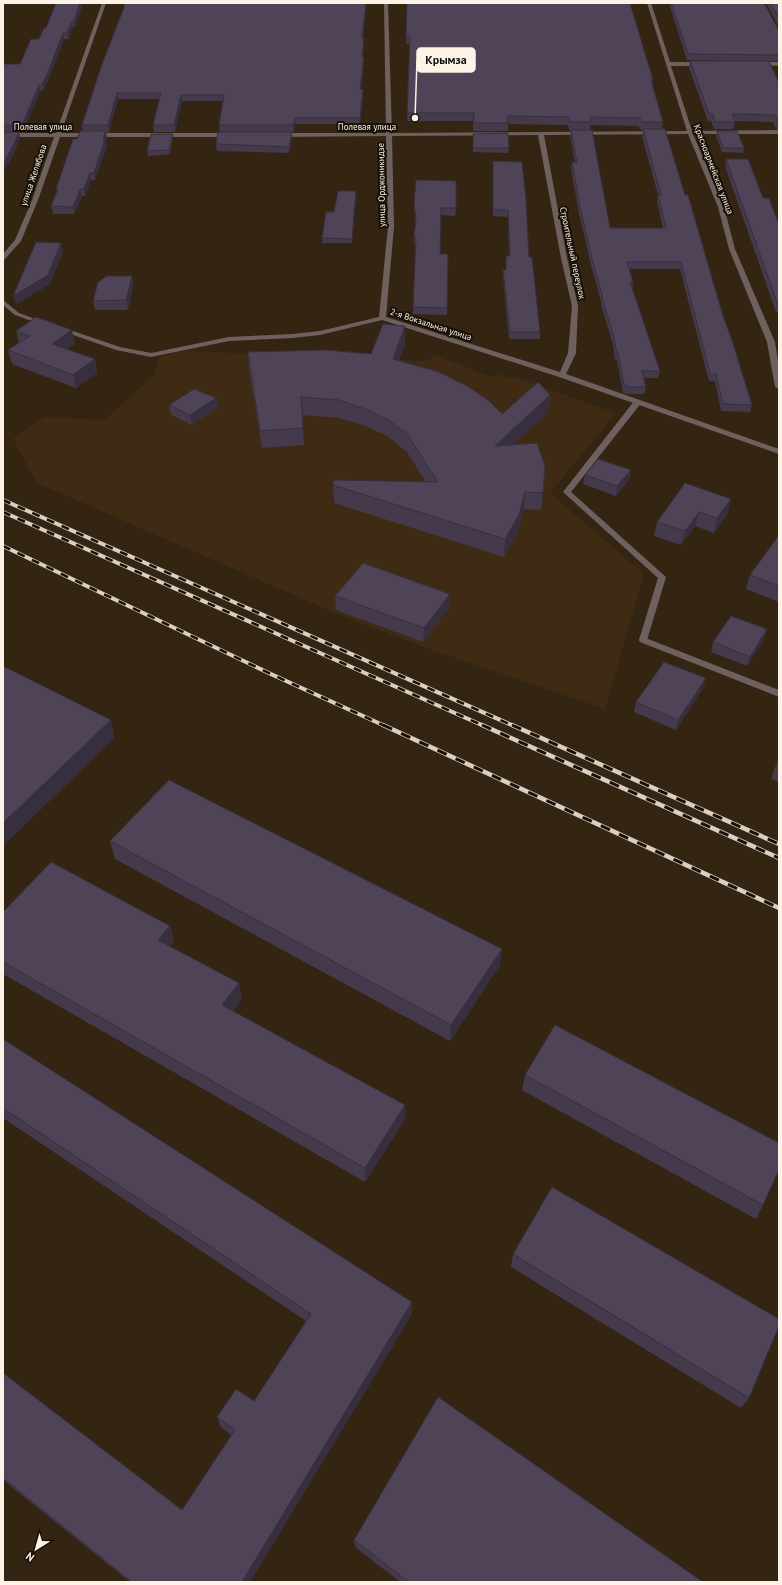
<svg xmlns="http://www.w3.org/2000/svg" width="782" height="1585" viewBox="0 0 782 1585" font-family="'PT Sans',sans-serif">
	<rect width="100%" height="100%" fill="#342513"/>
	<polygon fill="#3f2b13" points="187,351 425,361 436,356 492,377 498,374 511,379 518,378 616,413 550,493 644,574 605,709 424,647 340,615 37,483 13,439 45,417 105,420 154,375 159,357"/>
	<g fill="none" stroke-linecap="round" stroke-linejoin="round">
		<polygon fill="#6d605e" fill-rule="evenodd" points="635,400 638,400 642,402 571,492 666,577 647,640 643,643 639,640 658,578 563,492"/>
		<g fill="#6d605e" fill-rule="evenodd">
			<polygon points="102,3 106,3 61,133 231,133 234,135 231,137 60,137 38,200 21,241 5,259 3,260 3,254 15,240 32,200 54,137 3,137 3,133 56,133"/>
			<path d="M 384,3 L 388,3 L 392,133 L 687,131 L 647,3 L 651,3 L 670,62 L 703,62 L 706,64 L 703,66 L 671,66 L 692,131 L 779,130 L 779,134 L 693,134 L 724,207 L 735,249 L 775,342 L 779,367 L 779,389 L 775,387 L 767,342 L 729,249 L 718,207 L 688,134 L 544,135 L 567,258 L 578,306 L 576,353 L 566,374 L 779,449 L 779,454 L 559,377 L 382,320 L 320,335 L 293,338 L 229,341 L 151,357 L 116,350 L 59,330 L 59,328 L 61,327 L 120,347 L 151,353 L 229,337 L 293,334 L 320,331 L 379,317 L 388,227 L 386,136 L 279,137 L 276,135 L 279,133 L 386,133 ZM 538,135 L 561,258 L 572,306 L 568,353 L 560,372 L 386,317 L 394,227 L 392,136 Z"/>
			<polygon points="757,62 779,62 779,66 755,65 754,64"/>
			<polygon points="3,300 19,313 49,324 46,326 15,315 3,305"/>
			<polygon points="643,637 779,690 779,697 640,642 639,640 640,638"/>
		</g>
		<g stroke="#dacfc2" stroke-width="4">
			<g id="rail-far1">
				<polyline points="3,500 514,726"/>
				<polyline points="3,512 484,726"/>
				<polyline points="3,546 273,675 385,726"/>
			</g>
		</g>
		<g stroke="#dacfc2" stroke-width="4.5">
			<g id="rail">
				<polyline points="383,725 779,908"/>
				<polyline points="482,725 779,858"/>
				<polyline points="512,725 779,844"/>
			</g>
		</g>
		<use href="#rail-far1" stroke="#171008" stroke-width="2.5" stroke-dasharray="8" stroke-linecap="butt"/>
		<use href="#rail" stroke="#171008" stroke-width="3" stroke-dasharray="10" stroke-linecap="butt"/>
	</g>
	<g fill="#443a4c" fill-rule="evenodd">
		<polygon points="83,3 75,27 73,27 68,39 64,39 49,78 43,91 40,91 23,132 3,132 3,64 20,64 39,39 46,28"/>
		<polygon points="366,3 363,38 364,38 364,43 363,57 364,57 364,63 361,89 363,89 363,95 360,124 295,124 294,132 220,132 219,125 223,101 182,101 175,132 154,132 153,125 159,99 118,99 109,132 106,132 107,138 106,141 107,146 95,180 91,180 85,196 82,196 74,214 53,214 51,206 57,193 56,189 77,139 83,131 82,125 101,67"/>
		<path d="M 407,3 L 653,80 L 652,86 L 663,122 L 662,129 L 685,195 L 752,405 L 750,412 L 721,411 L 715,381 L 709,381 L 680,269 L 629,269 L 633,282 L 632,289 L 660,371 L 658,378 L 644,378 L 646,387 L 644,394 L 628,394 L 623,393 L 617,360 L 615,360 L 613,344 L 601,305 L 601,301 L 591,265 L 579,213 L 571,169 L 572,162 L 575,163 L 570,136 L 571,130 L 569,130 L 568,125 L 508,124 L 508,131 L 473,131 L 473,121 L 407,121 L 410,44 L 406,44 ZM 590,125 L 639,126 L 640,130 L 643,130 L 642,136 L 658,195 L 657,201 L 663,228 L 610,228 L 590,130 Z"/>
		<polygon points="670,3 764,3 778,29 779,29 779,61 769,61 779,83 779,129 776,129 773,122 735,121 734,129 714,129 711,121 708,121 689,68 690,61 730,61 687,60 670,7"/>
		<polygon points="766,3 779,3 779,27"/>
		<polygon points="717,131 744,148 743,153 722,152 716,136"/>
		<polygon points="292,132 292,138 289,153 217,151 216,144"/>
		<polygon points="473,134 509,148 508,153 473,152"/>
		<polygon points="173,138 170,154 148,156 147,151"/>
		<polygon points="726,159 763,198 779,225 779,312 776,312 725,166"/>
		<polygon points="493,161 529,257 540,332 540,339 509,339 503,277 503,270 506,270 506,256 509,256 508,217 493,216"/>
		<polygon points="356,195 352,243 322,243 322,238 334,212"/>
		<polygon points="414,203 456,208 455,216 441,215 440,254 448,254 447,315 413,314 416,245 414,245 415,224"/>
		<polygon points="132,276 133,285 128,310 95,310 93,301"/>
		<polygon points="16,331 75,344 67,349 95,359 97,373 76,388 12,364 8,350 19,343"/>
		<polygon points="405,344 399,360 502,414 550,395 548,412 514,444 543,493 541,510 524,509 518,532 504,557 334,503 333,485 426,482 407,452 387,436 366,426 339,418 302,415 304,445 262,448 249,369 248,352 371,354"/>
		<polygon points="216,398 217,408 192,425 171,415 169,405"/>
		<polygon points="631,470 629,480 616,496 583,484 585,475"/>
		<polygon points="685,483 728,513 714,533 695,526 681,545 654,536 657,522"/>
		<polygon points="779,535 779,602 746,589 750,575"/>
		<polygon points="335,596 449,608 423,642 336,610"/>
		<polygon points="767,629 764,639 747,666 711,652 713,642"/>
		<polygon points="703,688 676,730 634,712 636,702"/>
		<polygon points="779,759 779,782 771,779 776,765"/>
		<polygon points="110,841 500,965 450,1041 115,859"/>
		<polygon points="3,912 170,926 174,942 170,946 242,999 233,1011 405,1119 365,1182 3,974"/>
		<polygon points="3,1039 412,1314 250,1582 130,1582 3,1480 3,1373 182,1510 231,1435 221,1427 217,1417 254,1401 306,1321 3,1118"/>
		<polygon points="525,1075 763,1205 756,1219 522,1090"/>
		<polygon points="513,1254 749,1398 741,1408 511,1267"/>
		<polygon points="354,1540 703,1582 400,1582 355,1547"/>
	</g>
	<g fill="#372f3e">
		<polygon points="80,3 83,3 75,27 74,21"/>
		<polygon points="366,3 362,43 362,38"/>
		<polygon points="72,21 73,27 68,39 67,33"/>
		<polygon points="63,33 64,39 49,78 43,91 42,85"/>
		<polygon points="364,38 364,43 362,63 362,57"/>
		<polygon points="364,57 364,63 360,95 360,89"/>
		<polygon points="39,85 40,91 23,132 22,125"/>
		<polygon points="363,89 363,95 360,124 360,118"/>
		<polygon points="117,93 118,99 109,132 108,125"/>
		<polygon points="181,95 182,101 175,132 174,125"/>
		<polygon points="295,118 295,124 294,132 293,125"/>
		<polygon points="105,131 107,138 106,141 107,146 95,180 94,173"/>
		<polygon points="19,132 20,138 15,152 3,173 3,164"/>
		<polygon points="292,132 292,138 289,153 289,147"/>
		<polygon points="173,134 173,138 170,154 169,150"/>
		<polygon points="90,173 91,180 85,196 84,189"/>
		<polygon points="80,189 82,196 74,214 73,207"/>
		<polygon points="356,191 356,195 352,243 352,239"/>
		<polygon points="61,243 63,252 50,284 16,305 13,296"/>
		<polygon points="132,276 133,285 128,310 126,300"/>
		<polygon points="405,326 405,344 393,376 393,359"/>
		<polygon points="72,330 75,344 56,357 52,344"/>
		<polygon points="95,359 97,373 76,388 73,375"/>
		<polygon points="550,395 548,412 494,463 495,446"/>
		<polygon points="216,398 217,408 192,425 190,415"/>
		<polygon points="631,470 629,480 616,496 617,486"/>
		<polygon points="525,492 524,509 518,532 504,557 505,539"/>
		<polygon points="731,499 728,513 714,533 717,518"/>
		<polygon points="699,512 695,526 681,545 685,531"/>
		<polygon points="450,594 449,608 423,642 424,628"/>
		<polygon points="767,629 764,639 747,666 750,657"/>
		<polygon points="706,678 703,688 676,730 678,720"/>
		<polygon points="111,720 115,738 3,846 3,823"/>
		<polygon points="170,926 174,942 162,956 158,940"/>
		<polygon points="502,949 500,965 450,1041 451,1025"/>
		<polygon points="239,983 242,999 225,1021 222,1005"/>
		<polygon points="405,1105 405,1119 365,1182 365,1168"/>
		<polygon points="412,1302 412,1314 250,1582 242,1582"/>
	</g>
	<g fill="#4f4358" stroke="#372f3e">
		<polygon points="56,3 80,3 74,21 72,21 67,33 63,33 48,72 42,85 39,85 22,125 3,126 3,64 20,64 31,39 39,39 44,28 46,28"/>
		<polygon points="125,3 366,3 362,38 364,38 362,57 364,57 360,89 363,89 360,118 295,118 293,125 219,125 224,95 181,95 174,125 153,125 161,93 117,93 108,125 82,125 101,67 123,10"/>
		<polygon points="407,3 630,3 653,80 651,80 663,122 642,122 640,118 590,117 591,122 570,122 569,117 508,116 508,123 474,123 474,113 407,113 410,36 406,36"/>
		<polygon points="671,3 764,3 778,29 779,29 779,55 688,54"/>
		<polygon points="770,3 779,3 779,18"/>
		<polygon points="690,61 769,61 779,83 779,122 778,122 775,115 732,114 735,122 715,122 713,114 709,114"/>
		<polygon points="643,129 665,129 685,195 688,195 723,316 732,340 752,405 723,404 716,374 710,373 681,262 627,262 633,282 630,282 660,371 642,371 646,387 629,387 624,385 618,353 617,353 614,337 602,298 603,298 592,259 580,206 572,162 577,163 571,130 592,130 610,228 666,228 658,194 661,195"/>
		<polygon points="80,131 105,131 103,139 105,139 94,173 90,173 84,189 80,189 73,207 51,206 58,189 56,189 73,139 77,139"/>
		<polygon points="717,131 737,131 744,148 723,148"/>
		<polygon points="3,132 19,132 13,146 3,164"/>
		<polygon points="218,132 292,132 289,147 216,144"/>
		<polygon points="508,133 509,148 473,148 473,134"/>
		<polygon points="151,134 173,134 169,150 147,151"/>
		<polygon points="726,159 748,159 763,198 769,198 779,225 779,305 778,305"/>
		<polygon points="493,161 522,162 526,199 529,257 532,257 540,332 510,332 503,270 506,270 506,256 510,256 508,210 493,210"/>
		<polygon points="416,180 456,181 456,208 441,208 440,254 448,254 447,308 413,307 416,238 414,238 416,219 414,203"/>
		<polygon points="338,191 356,191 352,239 322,238 326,212 334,212"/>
		<polygon points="36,242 61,243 48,275 13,296"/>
		<polygon points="107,276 132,276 126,300 93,301 98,282"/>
		<polygon points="36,317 72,330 52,344 95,359 73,375 8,350 30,336 16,331"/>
		<polygon points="383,324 405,326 393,359 439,372 469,387 489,401 502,414 538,382 550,395 495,446 537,443 545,466 543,493 525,492 519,515 505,539 333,485 334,480 438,482 407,434 387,419 365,409 339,400 301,397 303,428 260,431 248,352 326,350 371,354"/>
		<polygon points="194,389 216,398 190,415 169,405"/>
		<polygon points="598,459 631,470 617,486 585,475"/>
		<polygon points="685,483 731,499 717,518 699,512 685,531 657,522"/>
		<polygon points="779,535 779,586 750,575"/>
		<polygon points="363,563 450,594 424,628 335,596"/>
		<polygon points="731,616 767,629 750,657 713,642"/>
		<polygon points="664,662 706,678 678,720 636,702"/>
		<polygon points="3,666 111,720 3,823"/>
		<polygon points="779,759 779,766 776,765"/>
		<polygon points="169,780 502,949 451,1025 110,841"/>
		<polygon points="51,862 170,926 158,940 239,983 222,1005 405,1105 365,1168 3,962 3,912"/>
		<polygon points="555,1025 779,1143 779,1170 763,1205 525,1075"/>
		<polygon points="3,1039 412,1302 242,1582 132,1582 3,1478 3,1373 182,1510 235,1430 217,1417 236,1389 254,1401 311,1314 3,1108"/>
		<polygon points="552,1187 779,1319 779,1326 749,1398 513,1254"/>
		<polygon points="438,1397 703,1582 409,1582 354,1540"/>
	</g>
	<g text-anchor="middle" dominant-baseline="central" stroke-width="4" stroke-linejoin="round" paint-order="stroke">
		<g font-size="9" fill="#fcf2e6" stroke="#171008">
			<text x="43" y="126">Полевая улица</text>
			<text x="367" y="126">Полевая улица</text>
			<text transform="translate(714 169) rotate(69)">Красноармейская улица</text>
			<text transform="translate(33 175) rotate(-71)">улица Желябова</text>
			<text transform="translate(381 185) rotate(-91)">улица Орджоникидзе</text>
			<text transform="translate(573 253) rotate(78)">Строительный переулок</text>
			<text transform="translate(431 324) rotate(18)">2-я Вокзальная улица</text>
		</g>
	</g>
	<path fill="none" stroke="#fcf2e6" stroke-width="1.5" d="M415 118L417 60"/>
	<circle fill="#fcf2e6" stroke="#171008" stroke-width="1.5" cx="415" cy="118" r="4"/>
	<rect fill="#fcf2e6" stroke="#fcf2e6" stroke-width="1.5" x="417" y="48" width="58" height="24" rx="4"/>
	<g font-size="12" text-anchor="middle" font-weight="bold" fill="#111">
		<text x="446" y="64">Крымза</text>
	</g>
	<rect width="782" height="1585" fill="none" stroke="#fcf2e6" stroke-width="8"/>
	<g transform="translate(36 1549) rotate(217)" stroke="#171008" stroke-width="3" paint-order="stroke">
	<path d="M0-3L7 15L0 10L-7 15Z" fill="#fcf2e6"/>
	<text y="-6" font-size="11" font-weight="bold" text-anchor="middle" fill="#fcf2e6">N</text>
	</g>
</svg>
